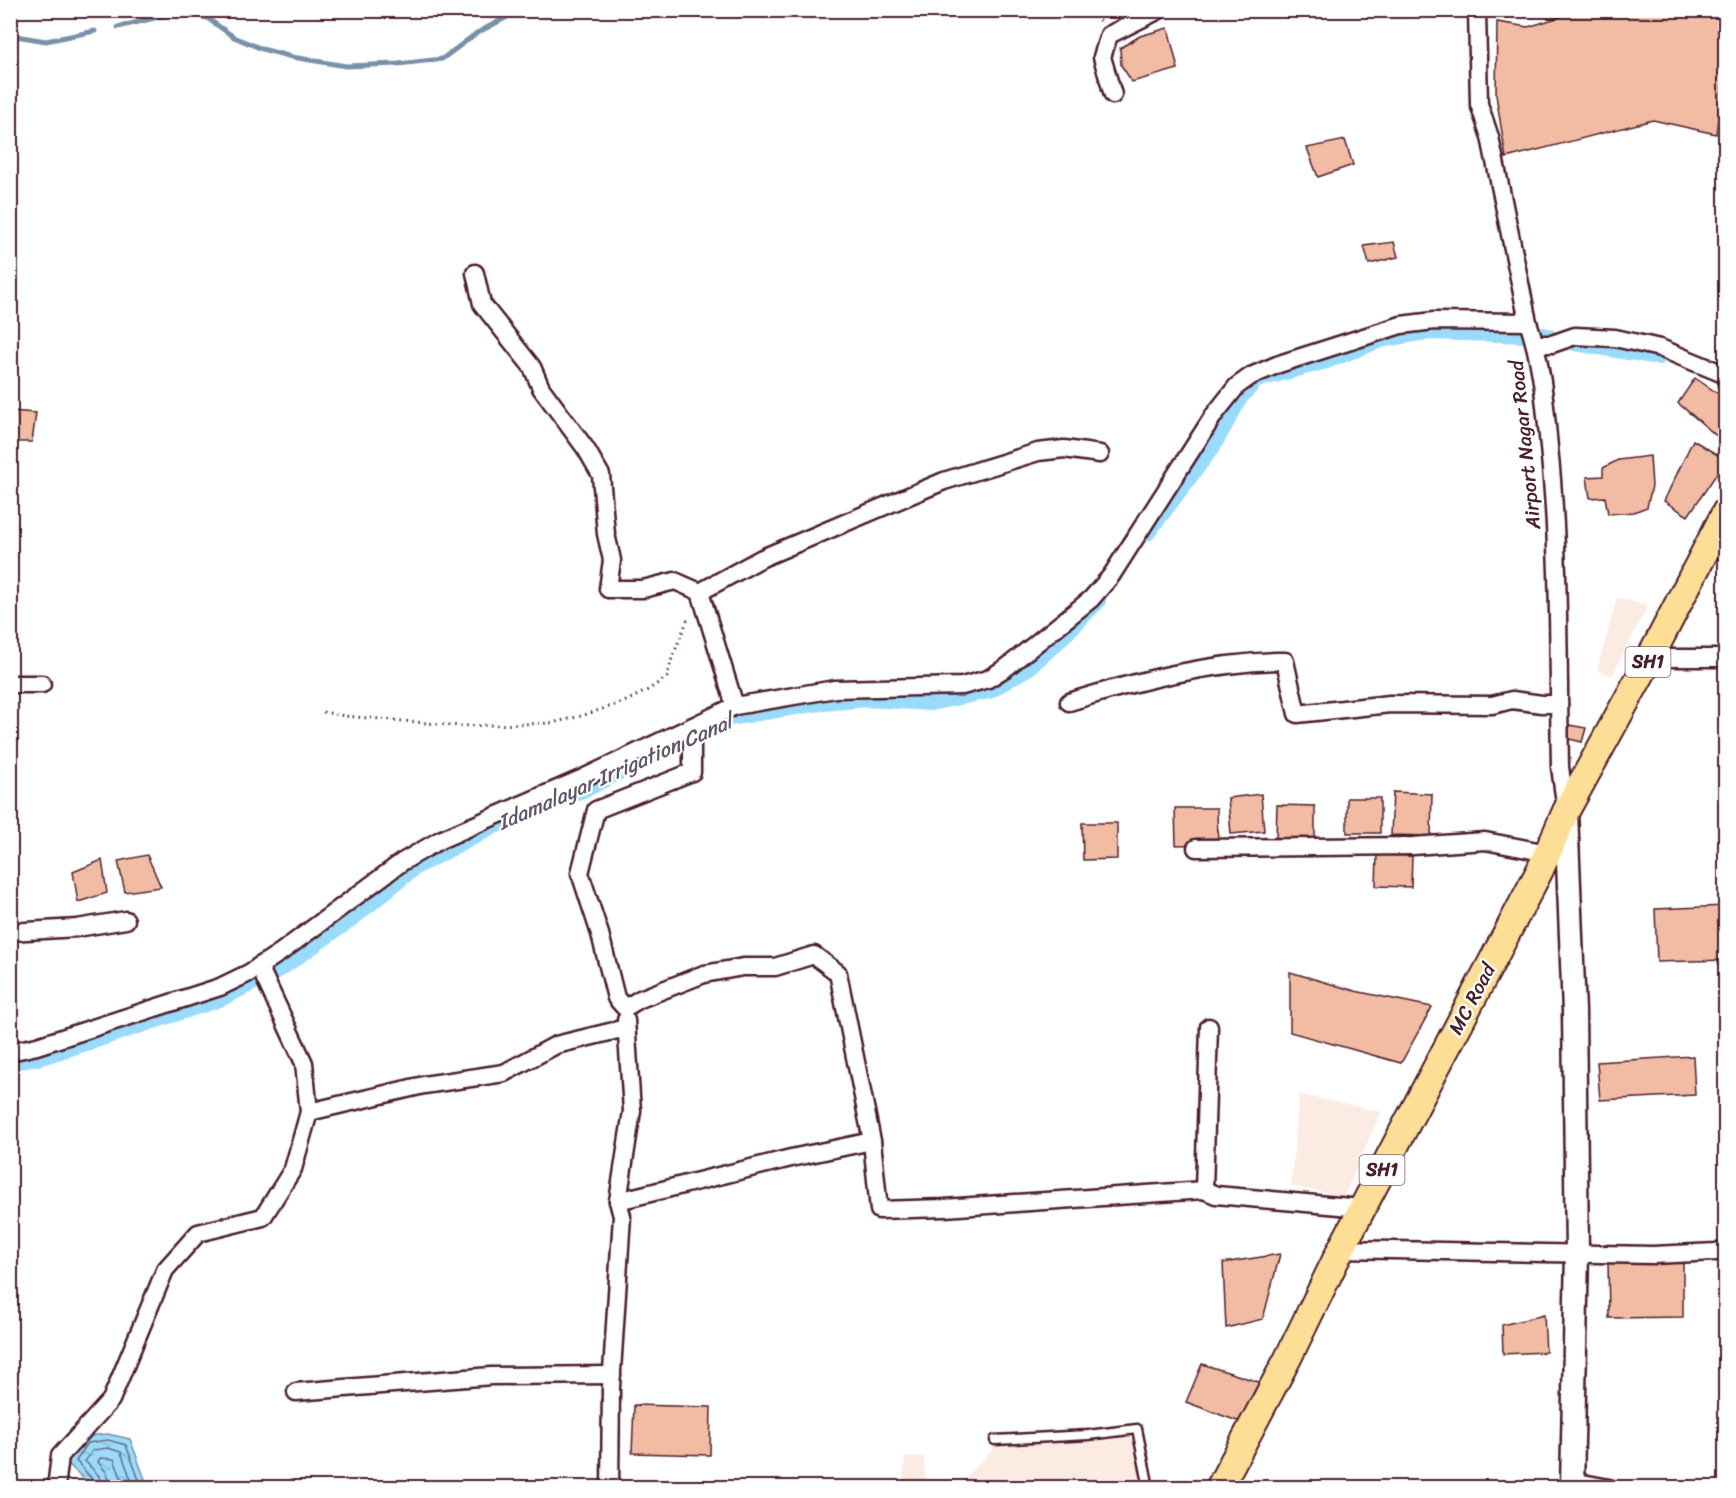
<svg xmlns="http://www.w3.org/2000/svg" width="1736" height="1498" viewBox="0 0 1736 1498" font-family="Sriracha,sans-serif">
	<defs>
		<pattern id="water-ripples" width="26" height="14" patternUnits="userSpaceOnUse" patternTransform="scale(1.5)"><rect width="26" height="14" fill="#9adbfc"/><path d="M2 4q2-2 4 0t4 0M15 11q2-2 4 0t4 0" fill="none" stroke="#86bcd8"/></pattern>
	</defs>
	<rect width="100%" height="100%" fill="#fff"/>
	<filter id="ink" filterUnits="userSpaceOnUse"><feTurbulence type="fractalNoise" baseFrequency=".0167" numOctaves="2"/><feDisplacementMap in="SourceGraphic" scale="12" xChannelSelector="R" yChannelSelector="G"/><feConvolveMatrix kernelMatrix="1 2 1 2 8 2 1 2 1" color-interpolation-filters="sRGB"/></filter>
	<g filter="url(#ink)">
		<g fill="#fbebe3">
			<polygon points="1617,598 1648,605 1612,676 1597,670"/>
			<polygon points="1299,1094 1381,1112 1344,1196 1291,1186"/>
			<polygon points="1135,1433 1143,1487 955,1488 996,1446"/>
			<polygon points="905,1457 924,1457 926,1487 902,1487"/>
		</g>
		<polygon fill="url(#water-ripples)" stroke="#7a90a8" stroke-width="1.5" points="108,1434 130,1439 148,1487 89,1487 88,1483 67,1463 85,1436"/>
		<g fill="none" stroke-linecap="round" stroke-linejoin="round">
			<g stroke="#6a6a7f" stroke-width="1.5">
				<polyline points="94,1488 93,1480 76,1461 88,1443 108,1440 126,1445 142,1488"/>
				<polyline points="102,1488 99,1476 85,1461 93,1450 108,1448 121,1452 134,1488"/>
				<polyline points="111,1488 107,1473 98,1462 100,1458 114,1459 125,1488"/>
			</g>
			<g stroke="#7a90a8" stroke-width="5">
				<polyline points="118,27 179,12 207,18 234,37 262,49 292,57 346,66 398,64 442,59 477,33 520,10"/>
				<polyline points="10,35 46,41 95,31"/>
			</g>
			<g stroke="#9adbfc" stroke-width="18">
				<polyline points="1575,342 1659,356"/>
				<polyline points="1147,532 1212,446 1240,396 1256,379 1326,360 1380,339 1427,331 1532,334 1548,337"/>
				<polyline points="710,726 729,717 813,703 867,698 930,702 989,690 1029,666 1057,641 1097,601"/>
				<polyline points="10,1061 38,1057 93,1040 220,998 280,968 350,919 415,866 506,819 590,786 655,752"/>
			</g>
		</g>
		<g fill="#f1bca3" stroke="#4a1f2b" stroke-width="1.5">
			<polygon points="1572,10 1726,10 1726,58 1716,134 1653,120 1506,158 1496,95 1497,22 1528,27 1573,13"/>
			<polygon points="1168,28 1178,69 1132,82 1121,65 1120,48 1140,36"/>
			<polygon points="1345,140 1353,165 1318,177 1307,148"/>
			<polygon points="1394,242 1398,257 1369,264 1364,246"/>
			<polygon points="1695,378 1726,399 1725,443 1678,403"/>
			<polygon points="10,411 36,413 32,442 10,442"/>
			<polygon points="1693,440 1726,460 1688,516 1664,501"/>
			<polygon points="1650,456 1652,486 1647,507 1634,512 1608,514 1605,497 1590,498 1587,477 1603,476 1603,468 1618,460"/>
			<polygon points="1569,725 1586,728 1582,742 1569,739"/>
			<polygon points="1393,792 1432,794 1431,836 1391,835"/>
			<polygon points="1261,794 1264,831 1231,834 1228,798"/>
			<rect x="1347" y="798" width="33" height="35"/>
			<polygon points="1277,805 1315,806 1315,839 1276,839"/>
			<polygon points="1175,808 1217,808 1218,844 1176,845"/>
			<polygon points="1082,823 1117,823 1117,859 1083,860"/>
			<polygon points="147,855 161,887 125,892 118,861"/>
			<polygon points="1377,855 1412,856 1411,887 1376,886"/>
			<polygon points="102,860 107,893 78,902 73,872"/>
			<polygon points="1726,906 1726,960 1657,962 1655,909"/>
			<polygon points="1290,972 1355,991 1432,1007 1401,1063 1290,1032"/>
			<polygon points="1693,1056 1695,1095 1600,1100 1597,1062"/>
			<polygon points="1280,1254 1263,1319 1226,1328 1223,1263"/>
			<polygon points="1683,1259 1683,1317 1609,1318 1608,1260"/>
			<polygon points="1544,1315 1546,1352 1503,1354 1502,1325"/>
			<polygon points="1202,1364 1259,1382 1240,1422 1186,1402"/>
			<polygon points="634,1405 711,1407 710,1455 632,1453"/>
		</g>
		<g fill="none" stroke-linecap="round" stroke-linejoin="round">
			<g stroke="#4a1f2b" stroke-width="13">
				<polyline id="service" points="995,1440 1088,1435 1137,1429 1149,1488"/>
			</g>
			<g stroke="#4a1f2b" stroke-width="21">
				<g id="minor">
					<path d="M 1477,10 L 1479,104 L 1490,137 L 1528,322 C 1542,362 1545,405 1549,447 C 1560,553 1558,660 1560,767 L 1566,810"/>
					<polyline points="1113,95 1102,57 1109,35 1159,10"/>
					<polyline points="475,273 482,304 532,367 541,388 586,449 601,475 606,534 612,560 608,589 643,589 675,581 700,592 735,706"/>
					<polyline points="1536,344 1552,344 1575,336 1615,338 1660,348 1726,375"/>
					<polyline points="700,592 762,558 944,481 1038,452 1064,449 1100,454"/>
					<polyline points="1650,658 1726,658"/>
					<polyline points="10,684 42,684"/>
					<path d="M 1069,702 C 1137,681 1207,663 1278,661 L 1285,661 L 1297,714 L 1390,704 L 1492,705 L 1512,700 L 1542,704 L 1559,704"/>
					<polyline points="1196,848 1413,846 1485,841 1548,853"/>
					<polyline points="10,932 77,928 126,920"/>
					<polyline points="10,1052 37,1046 220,987 249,973 281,952 402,862 440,840 583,778 735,706 835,689 962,686 988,679 1007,667 1091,599 1111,576 1214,415 1237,386 1251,376 1279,364 1401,325 1434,321 1528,322"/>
					<polyline points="309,1112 424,1085 504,1073 556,1045 626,1028"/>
					<polyline points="872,1141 879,1210 944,1208 1204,1190 1216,1195 1362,1208"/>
					<polyline points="1204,1190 1209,1027"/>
					<polyline points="618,1201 632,1111 626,1020"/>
					<polyline points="1341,1249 1653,1255 1716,1252 1726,1249"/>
					<polyline points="296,1392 491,1376 612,1375"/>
					<polyline points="1572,1481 1609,1488"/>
					<polyline points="56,1488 60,1456 111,1400 165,1270 198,1233 263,1217 293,1169 309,1112 304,1063 259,966"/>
					<polyline points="610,1488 611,1387 622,1216 618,1201 791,1158 872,1141 838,973 814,955 775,967 743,967 704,974 640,999 625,1008 616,998 600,934 580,873 596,810 692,772 692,727"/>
				</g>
			</g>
			<g stroke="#4a1f2b" stroke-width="27">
				<polyline id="secondary" points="1566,811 1574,1012 1577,1252 1572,1488"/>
			</g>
			<g stroke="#4a1f2b" stroke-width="30">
				<polyline id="primary" points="1219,1488 1288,1358 1341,1249 1540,870 1566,811 1650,658 1726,511"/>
			</g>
			<g stroke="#4a1f2b" stroke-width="3" stroke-dasharray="1.5 4.5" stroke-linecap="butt">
				<polyline points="1092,10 1101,23"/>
				<polyline points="323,712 345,716 461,726 552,723 581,716 624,702 648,690 667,677 672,658 687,621 690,619"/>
			</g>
			<use href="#service" stroke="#fff" stroke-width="8"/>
			<use href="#minor" stroke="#fff" stroke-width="16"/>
			<use href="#secondary" stroke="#fff" stroke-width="22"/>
			<use href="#primary" stroke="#fcde96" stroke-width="26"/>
		</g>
	</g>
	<g text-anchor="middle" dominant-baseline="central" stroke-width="4.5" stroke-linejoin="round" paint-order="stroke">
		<g fill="#fff" stroke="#80626b" stroke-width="1.5">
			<rect x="1625.5" y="647" width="45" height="30" rx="4.5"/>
			<rect x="1359.5" y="1155" width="45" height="30" rx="4.5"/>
		</g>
		<g font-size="18" font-weight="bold" fill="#4a1f2b">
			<text x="1648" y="662">SH1</text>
			<text x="1382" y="1170">SH1</text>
		</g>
		<g font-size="20" fill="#4a1f2b" stroke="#fff">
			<text transform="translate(1525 445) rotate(-96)">Airport Nagar Road</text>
			<text transform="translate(1472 999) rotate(-62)">MC Road</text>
		</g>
		<g font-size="21" font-style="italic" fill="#62576a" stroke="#fff">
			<text transform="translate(615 772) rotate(-24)">Idamalayar Irrigation Canal</text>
		</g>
	</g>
	<rect width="1736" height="1498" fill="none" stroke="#fff" stroke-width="36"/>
	<rect x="18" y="18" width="1700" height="1462" fill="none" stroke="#4a1f2b" stroke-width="2" filter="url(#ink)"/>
</svg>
